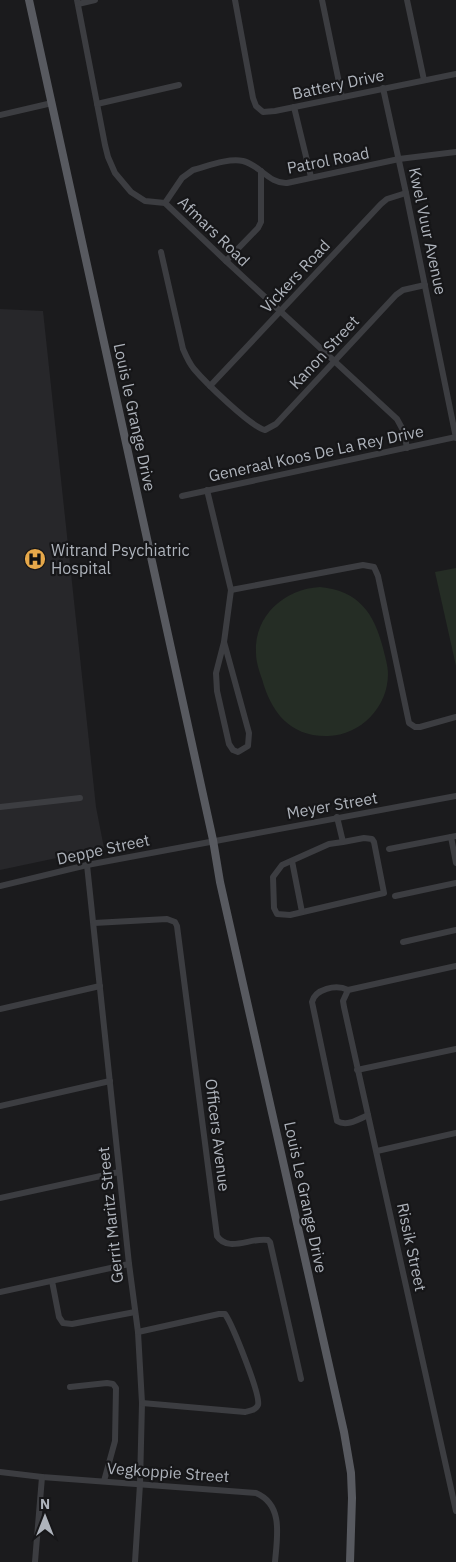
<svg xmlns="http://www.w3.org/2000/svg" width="456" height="1562" viewBox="0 0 456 1562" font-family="'IBM Plex Sans',sans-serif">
	<rect width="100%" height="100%" fill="#1b1b1d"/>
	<polygon fill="#27272a" points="0,309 43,311 96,807 104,848 0,870"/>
	<g fill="#252d25">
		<polygon points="456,568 456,666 435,572"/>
		<path d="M 320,587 C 359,591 374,613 383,648 C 385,657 388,665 388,674 C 388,707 361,735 328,736 C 290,737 271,712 262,679 C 259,670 256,662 256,653 C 254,615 285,589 320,587 Z"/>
	</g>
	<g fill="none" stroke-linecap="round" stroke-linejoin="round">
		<g stroke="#3c3d41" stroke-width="6">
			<polyline points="77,0 105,145 108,157 115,173 131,192 145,201 165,203 226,261 397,419 404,432 407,448"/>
			<polyline points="235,0 253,98 256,106 263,112 275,111 456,74"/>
			<polyline points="322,0 342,97"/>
			<polyline points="407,0 424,80"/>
			<polyline points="78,4 95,0"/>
			<polyline points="383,88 406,193 456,438"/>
			<polyline points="97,104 179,85"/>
			<polyline points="294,107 311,177"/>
			<polyline points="0,115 52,103"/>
			<path d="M 165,203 L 182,178 L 193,170 C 208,166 228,158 243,161 C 260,165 269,184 287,183 L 399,159 L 456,152"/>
			<path d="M 161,252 L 183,349 C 186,356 189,363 194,369 C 205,382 251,427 265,430 L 276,424 L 396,295 L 403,290 L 425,285"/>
			<polyline points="226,261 258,228 261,222 261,171"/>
			<polyline points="210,386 381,204 387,199 406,193"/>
			<polyline points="207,490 231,590 363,565 374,567 378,576 409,723 415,727 420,727 456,717"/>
			<polyline points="182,496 456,437"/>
			<polyline points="224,642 249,733 248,746 238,752 233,750 229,744 217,691 216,673 224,642 231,590"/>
			<polyline points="0,807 80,798"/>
			<polyline points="337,817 343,842 329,844 282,865 273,877 274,908 277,914 290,915 384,893 374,842 372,839 364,838 343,842"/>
			<polyline points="451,837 456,863"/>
			<polyline points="389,849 456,836"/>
			<polyline points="292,861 302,912"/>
			<polyline points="87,865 129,1264 138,1332 142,1403 140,1484 135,1562"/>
			<polyline points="0,886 87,865 456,796"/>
			<polyline points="395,896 456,883"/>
			<path d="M 94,923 L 167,919 L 175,922 L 177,926 L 217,1236 C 228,1253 251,1237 268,1240 L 270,1242 L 301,1379"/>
			<polyline points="403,942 456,930"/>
			<polyline points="348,990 343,1001 344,1007 456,1511"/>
			<path d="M 348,990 C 336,984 315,989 312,1002 L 337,1121 C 347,1127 359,1119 368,1115"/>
			<polyline points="348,990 456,966"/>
			<polyline points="0,1009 100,986"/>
			<polyline points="357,1070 456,1049"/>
			<polyline points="0,1106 110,1081"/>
			<polyline points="377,1151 456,1133"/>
			<polyline points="0,1198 119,1172"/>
			<polyline points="52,1281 59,1317 63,1323 72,1324 135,1312"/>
			<polyline points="0,1292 129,1264"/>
			<path d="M 138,1332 L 219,1314 L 225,1314 C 232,1324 261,1395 258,1405 C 256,1410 250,1411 245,1412 L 142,1403"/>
			<polyline points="70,1387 107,1383 113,1384 116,1388 115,1441 104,1481"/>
			<path d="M 0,1472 L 42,1477 L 256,1493 C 284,1505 277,1537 275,1562"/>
			<polyline points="35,1562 42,1477"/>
		</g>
		<polyline stroke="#585a60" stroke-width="8" points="29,0 213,840 220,882 344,1432 351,1473 352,1498 350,1562"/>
	</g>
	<defs>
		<g id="hospital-disc" transform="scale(1.125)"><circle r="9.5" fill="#e6a84a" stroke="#161618"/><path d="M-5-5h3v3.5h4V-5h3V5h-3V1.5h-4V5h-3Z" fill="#111"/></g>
	</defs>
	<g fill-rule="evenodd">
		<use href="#hospital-disc" x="35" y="559"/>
	</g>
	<g text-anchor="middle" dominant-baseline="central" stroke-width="4.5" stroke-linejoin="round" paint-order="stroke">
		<g font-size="16" fill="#aeb3bb" stroke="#161618">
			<text transform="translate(338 84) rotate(-12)">Battery Drive</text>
			<text transform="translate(328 160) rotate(-11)">Patrol Road</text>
			<text transform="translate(214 231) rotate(44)">Afmars Road</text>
			<text transform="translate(428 231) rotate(78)">Kwel Vuur Avenue</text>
			<text transform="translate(295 276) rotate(-47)">Vickers Road</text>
			<text transform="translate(324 352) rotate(-47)">Kanon Street</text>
			<text transform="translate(135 417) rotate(78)">Louis le Grange Drive</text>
			<text transform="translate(316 453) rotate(-12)">Generaal Koos De La Rey Drive</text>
			<text transform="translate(332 805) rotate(-10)">Meyer Street</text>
			<text transform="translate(103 849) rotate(-12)">Deppe Street</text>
			<text transform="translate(218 1135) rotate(83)">Officers Avenue</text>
			<text transform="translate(306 1197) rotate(78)">Louis Le Grange Drive</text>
			<text transform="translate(110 1215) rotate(-96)">Gerrit Maritz Street</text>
			<text transform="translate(412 1247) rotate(78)">Rissik Street</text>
			<text transform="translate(168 1472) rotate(4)">Vegkoppie Street</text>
		</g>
		<g font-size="16" fill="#aeb3bb" stroke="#161618" text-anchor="start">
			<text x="51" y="550">Witrand Psychiatric<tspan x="51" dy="18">Hospital</tspan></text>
		</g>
	</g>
	<g transform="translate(45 1517)" stroke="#161618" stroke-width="4" paint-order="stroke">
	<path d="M0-4L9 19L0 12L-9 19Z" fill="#aeb3bb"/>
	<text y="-8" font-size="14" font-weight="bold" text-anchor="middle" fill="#aeb3bb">N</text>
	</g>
</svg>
